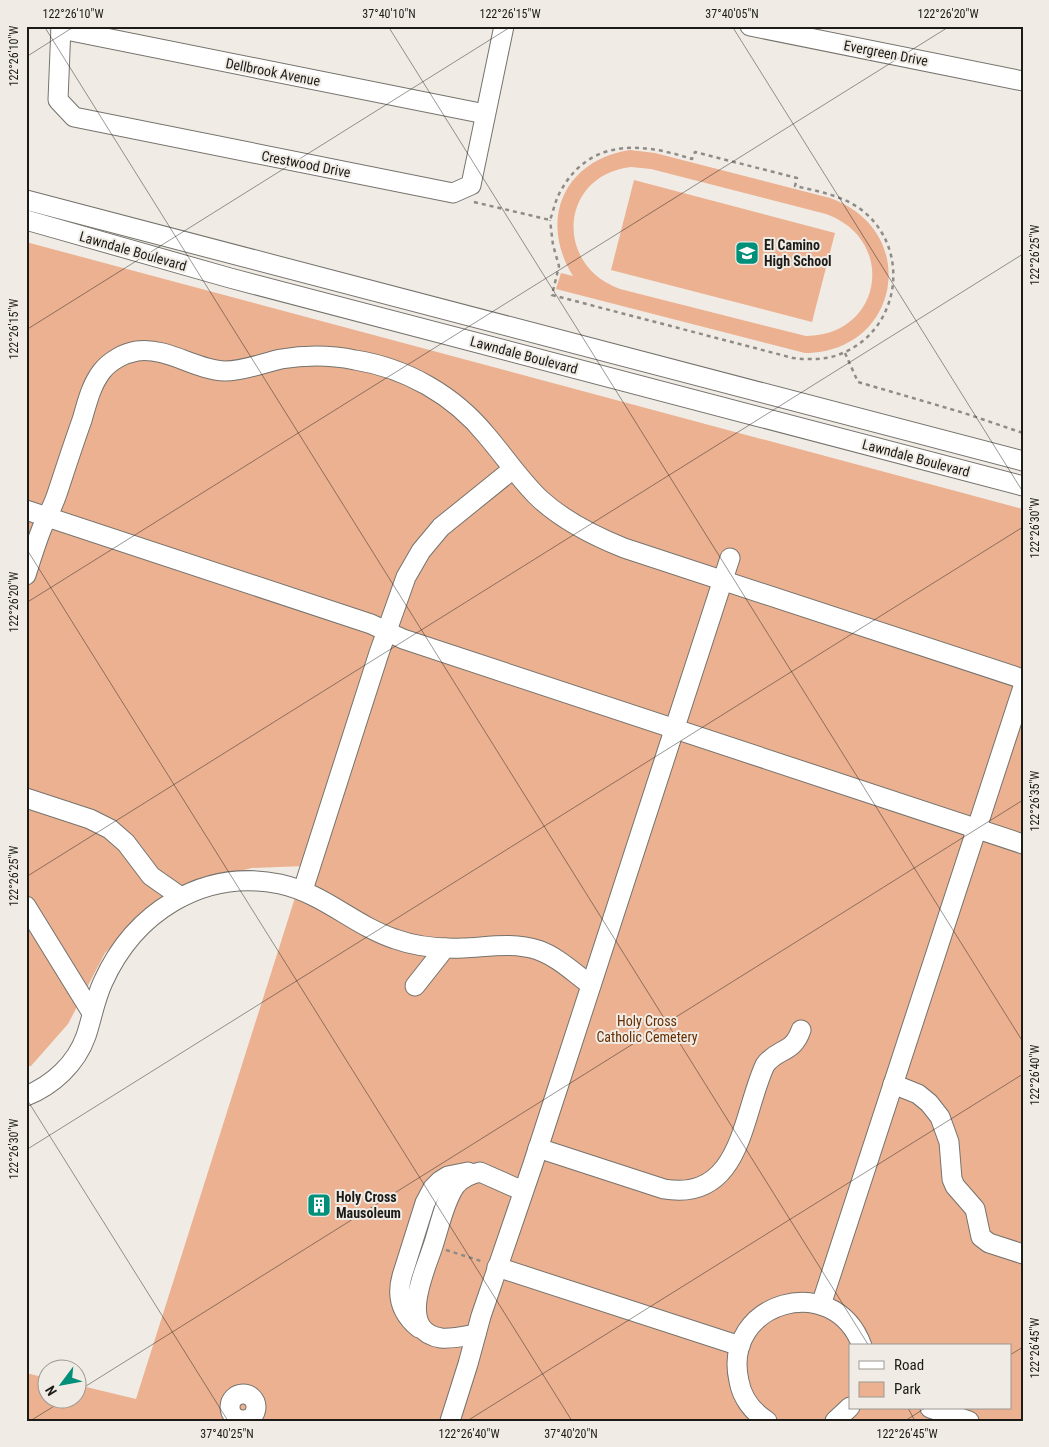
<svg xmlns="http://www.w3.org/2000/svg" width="1049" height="1447" viewBox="0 0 1049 1447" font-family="'Roboto Condensed',sans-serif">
	<rect width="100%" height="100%" fill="#f0ece5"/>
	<g fill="#ebb191" fill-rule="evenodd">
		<path d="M 630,150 L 655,153 L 830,198 C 921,230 901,352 805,353 L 556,289 L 561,273 L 573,276 C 538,220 564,160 630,150 ZM 631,167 L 651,169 L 826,214 C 898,240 882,336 806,336 L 620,289 C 553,265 560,175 631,167 Z"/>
		<polygon points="634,180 835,233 812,322 611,270"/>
		<path d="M 26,242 L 1023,509 L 1023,1421 L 26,1421 L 26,1373 L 47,1378 L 48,1400 L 78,1400 L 78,1385 L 136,1399 L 305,866 L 252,868 L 201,880 L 158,900 L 105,953 L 68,1024 L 31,1066 L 26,1067 ZM 850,1346 L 1010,1346 L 1010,1408 L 850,1408 Z"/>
	</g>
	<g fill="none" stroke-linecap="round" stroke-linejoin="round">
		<g stroke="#76736d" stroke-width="21">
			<g id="minor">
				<polyline points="61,26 58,100 74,117 453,193 471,185 504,26"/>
				<polyline points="750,26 1023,81"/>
				<polyline points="61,29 485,114"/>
				<polyline points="26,200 1023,461"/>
				<polyline points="26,220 230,278 1023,486"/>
				<polyline points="26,510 371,624 403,639 1023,844"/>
				<path d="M 26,575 C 31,559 36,543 42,528 C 47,517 53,506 57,494 C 65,470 73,445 82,420 C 87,403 91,385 102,371 C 110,361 124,353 137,351 C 168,347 195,370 225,371 C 244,371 263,363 281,359 C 305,355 331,355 355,360 C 406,368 454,395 487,436 C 505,457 520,480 540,499 C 564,521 594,536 624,548 L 1023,679"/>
				<polyline points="26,798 90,819 110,829 126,843 151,876 181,897"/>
				<polyline points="303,890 379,653 406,577 421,551 441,527 513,469"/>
				<polyline points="26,906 92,1013"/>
				<polyline points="415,986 445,948"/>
				<polyline points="893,1084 918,1094 929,1103 940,1117 949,1142 952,1179 955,1186 975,1209 981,1237 989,1243 1023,1254"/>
				<path d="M 26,1096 C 53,1085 76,1064 86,1036 C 92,1018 95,999 103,982 C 134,913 202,868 280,884 C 325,894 353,925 395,939 C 417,947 440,949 463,948 C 488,947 513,942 538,950 C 558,957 574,973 591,985"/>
				<path d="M 538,1148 L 664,1189 C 742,1202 742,1114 765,1065 C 777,1048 793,1054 801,1030"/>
				<polyline points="497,1267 740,1346"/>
				<polyline points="821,1305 1023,687"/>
				<path d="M 419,1328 C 402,1314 396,1297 402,1276 L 425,1203 L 433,1188 L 440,1181 L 448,1176 L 468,1172"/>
				<path d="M 476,1334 C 465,1336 453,1339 441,1338 C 396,1331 425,1271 433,1246 C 439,1228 445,1199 456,1185 C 462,1178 471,1174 480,1172 L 523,1191"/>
				<circle cx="243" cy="1407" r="13"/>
				<polyline points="930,1408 969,1421"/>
				<polyline points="450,1421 468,1364 481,1316 533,1164 730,558"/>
				<path d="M 767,1421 C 753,1412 742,1398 739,1381 C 721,1302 834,1269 862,1346"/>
				<polyline points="835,1421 850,1407"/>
			</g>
		</g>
		<g stroke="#8f8c87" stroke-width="2.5" stroke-dasharray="4 4" stroke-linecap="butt">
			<path d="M 474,202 L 550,220 C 553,212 555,202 559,194 C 588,138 640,142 692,159 L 695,152 L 797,178 L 795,186 C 817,191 840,195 859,208 C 911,245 902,326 845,352 C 829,360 811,360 793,358 L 552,295 L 559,266 L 553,245 L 550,220"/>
			<polyline points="845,353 858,382 964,413 1023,433"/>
			<polyline points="446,1250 484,1262"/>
		</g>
		<use href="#minor" stroke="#fff" stroke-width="19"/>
	</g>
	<path fill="none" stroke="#1c1b18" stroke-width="1" stroke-opacity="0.45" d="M 44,26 L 869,1346M 388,26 L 1023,1042M 732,26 L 1023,492M 26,57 L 75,26M 26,330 L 512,26M 26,548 L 572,1421M 26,603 L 950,26M 26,877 L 1023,254M 26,1098 L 228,1421M 26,1150 L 1023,527M 1010,1355 L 1023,1347M 78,1391 L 1023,800M 908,1408 L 915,1421M 30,1421 L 64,1400M 467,1421 L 1023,1074M 905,1421 L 925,1408"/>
	<defs>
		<g id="school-square" transform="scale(1.25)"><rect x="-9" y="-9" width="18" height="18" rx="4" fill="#00907a" stroke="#f0ece5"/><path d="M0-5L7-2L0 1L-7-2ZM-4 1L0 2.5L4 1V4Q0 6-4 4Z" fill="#fff"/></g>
		<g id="building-square" transform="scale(1.25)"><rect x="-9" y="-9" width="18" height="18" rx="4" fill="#00907a" stroke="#f0ece5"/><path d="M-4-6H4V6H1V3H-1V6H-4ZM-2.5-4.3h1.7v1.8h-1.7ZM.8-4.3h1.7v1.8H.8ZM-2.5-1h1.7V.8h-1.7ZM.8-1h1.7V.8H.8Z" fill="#fff"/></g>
	</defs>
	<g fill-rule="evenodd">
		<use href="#school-square" x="747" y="253"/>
		<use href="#building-square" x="319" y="1205"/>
	</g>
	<g text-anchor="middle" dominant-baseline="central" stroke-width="4" stroke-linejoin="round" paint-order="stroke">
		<g font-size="14" fill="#1c1b18" stroke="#f0ece5">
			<text transform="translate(886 53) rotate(11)">Evergreen Drive</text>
			<text transform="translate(273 72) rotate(11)">Dellbrook Avenue</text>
			<text transform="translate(306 164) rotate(11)">Crestwood Drive</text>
			<text transform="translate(133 251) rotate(16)">Lawndale Boulevard</text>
			<text transform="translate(524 355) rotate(15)">Lawndale Boulevard</text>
			<text transform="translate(916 458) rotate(15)">Lawndale Boulevard</text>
		</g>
		<g font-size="14" font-weight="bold" fill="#1c1b18" stroke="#f0ece5" text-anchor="start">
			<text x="764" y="245">El Camino<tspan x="764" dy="16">High School</tspan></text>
			<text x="336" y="1197">Holy Cross<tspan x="336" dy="16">Mausoleum</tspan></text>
		</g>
		<g font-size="14" fill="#692e00" stroke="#f0ece5">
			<text x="647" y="1021">Holy Cross<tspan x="647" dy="16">Catholic Cemetery</tspan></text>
		</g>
	</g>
	<rect width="1049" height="1447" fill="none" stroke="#f0ece5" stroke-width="55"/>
	<rect x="849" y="1344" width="162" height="65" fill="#f0ece5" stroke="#9b9893"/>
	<rect x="859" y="1361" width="25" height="8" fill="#ffffff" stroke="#9b9893"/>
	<text x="894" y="1370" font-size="15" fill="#1c1b18">Road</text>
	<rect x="859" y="1382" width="25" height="15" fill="#ebb191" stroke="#9b9893"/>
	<text x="894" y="1394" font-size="15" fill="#1c1b18">Park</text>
	<g transform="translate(62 1384) rotate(238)"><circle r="24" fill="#f0ece5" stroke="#9b9893"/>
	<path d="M0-4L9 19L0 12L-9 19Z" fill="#00907a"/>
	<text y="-8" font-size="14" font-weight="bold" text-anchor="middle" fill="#1c1b18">N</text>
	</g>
	<rect x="28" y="28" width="994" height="1392" fill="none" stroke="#1c1b18" stroke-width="2"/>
	<g font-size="12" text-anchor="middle" fill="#1c1b18">
		<text x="73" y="18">122°26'10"W</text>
		<text x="389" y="18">37°40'10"N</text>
		<text x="510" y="18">122°26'15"W</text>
		<text x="732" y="18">37°40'05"N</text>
		<text x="948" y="18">122°26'20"W</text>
		<text transform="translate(14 56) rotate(-90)" y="4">122°26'10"W</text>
		<text transform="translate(1035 255) rotate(-90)" y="4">122°26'25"W</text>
		<text transform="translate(14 329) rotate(-90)" y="4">122°26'15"W</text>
		<text transform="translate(1035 528) rotate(-90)" y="4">122°26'30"W</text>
		<text transform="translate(14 602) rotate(-90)" y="4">122°26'20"W</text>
		<text transform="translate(1035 801) rotate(-90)" y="4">122°26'35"W</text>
		<text transform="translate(14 876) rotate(-90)" y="4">122°26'25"W</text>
		<text transform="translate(1035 1075) rotate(-90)" y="4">122°26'40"W</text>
		<text transform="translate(14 1149) rotate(-90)" y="4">122°26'30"W</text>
		<text transform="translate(1035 1348) rotate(-90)" y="4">122°26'45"W</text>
		<text x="227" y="1438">37°40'25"N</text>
		<text x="469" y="1438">122°26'40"W</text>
		<text x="571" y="1438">37°40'20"N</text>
		<text x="907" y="1438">122°26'45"W</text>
	</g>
</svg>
